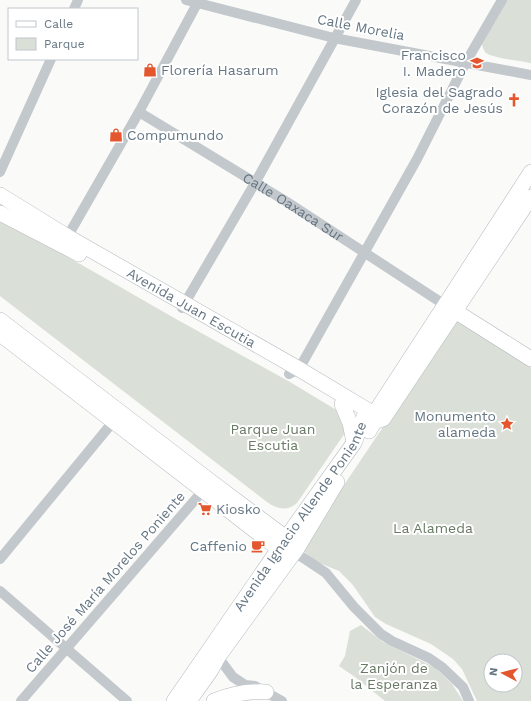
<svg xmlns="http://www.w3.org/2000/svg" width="531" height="701" viewBox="0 0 531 701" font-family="'Work Sans',sans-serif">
	<rect width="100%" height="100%" fill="#fafaf8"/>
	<g fill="#dadfd7" fill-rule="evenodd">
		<path d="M 506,0 L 531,0 L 531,63 C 521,61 493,58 486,53 C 483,50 483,47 482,44 Z"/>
		<path d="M 0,218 L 176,319 L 290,382 L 338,411 L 347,430 L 297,503 C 287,512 277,509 267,502 L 0,296 Z"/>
		<path d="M 457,317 L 531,365 L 531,701 L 477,701 L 462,669 L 453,659 L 431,644 L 386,624 L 375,617 L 353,585 L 339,571 L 317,562 L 301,549 ZM 491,661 L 515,661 L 515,685 L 491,685 Z"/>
		<polygon points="361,625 383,642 436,668 452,684 463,701 385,701 355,677 339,666 345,656 350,631"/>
	</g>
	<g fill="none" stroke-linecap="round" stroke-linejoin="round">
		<g stroke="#b3babf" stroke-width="16">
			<g id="secondary">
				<path id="s2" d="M 0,195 L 68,237 L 299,369 L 379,417"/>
				<polyline points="0,213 79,254"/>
				<polyline points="447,306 531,359"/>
				<polyline points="0,320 210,481 294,544"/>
				<polyline points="0,334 279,549 287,551"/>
				<polyline points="342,404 350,423 354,442"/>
				<polyline points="369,431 374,422 383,419 531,197"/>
				<path id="s3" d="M 174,701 L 296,524 L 354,443 L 364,417 L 374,414 L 445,305 L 531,172"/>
				<polyline points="189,701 211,670 218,657 298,547 337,482"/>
				<path d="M 214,701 C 229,695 249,691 266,692"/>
			</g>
		</g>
		<g stroke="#c3c8cc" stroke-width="10">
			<polyline points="186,0 334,38 531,75"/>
			<polyline points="74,9 78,0"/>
			<path id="s1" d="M 139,112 L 287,202 L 445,305"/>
			<polyline points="0,172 51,59"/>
			<polyline points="65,241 139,112 199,0"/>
			<polyline points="182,308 255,183 356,0"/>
			<polyline points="289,374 299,369 417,159 466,62 502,0"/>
			<polyline points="292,553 302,557 326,573 354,607 381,634 392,641 429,658 442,667 463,687 469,701"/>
			<polyline points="0,559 117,417"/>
			<polyline points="0,591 127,701"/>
			<polyline points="218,657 233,677 245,685 255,686 282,701"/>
			<polyline points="21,701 207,486"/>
		</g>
		<use href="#secondary" stroke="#fff" stroke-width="15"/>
	</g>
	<defs>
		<g id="school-bare" transform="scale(1.08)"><path d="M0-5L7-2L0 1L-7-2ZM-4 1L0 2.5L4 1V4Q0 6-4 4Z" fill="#e4572e" stroke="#fff" stroke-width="2.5" paint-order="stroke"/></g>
		<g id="shop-bare" transform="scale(1.08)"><path d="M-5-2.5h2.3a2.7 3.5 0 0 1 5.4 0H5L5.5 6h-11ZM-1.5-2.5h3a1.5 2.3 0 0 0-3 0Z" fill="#e4572e" stroke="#fff" stroke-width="2.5" paint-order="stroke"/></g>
		<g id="church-bare" transform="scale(1.08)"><path d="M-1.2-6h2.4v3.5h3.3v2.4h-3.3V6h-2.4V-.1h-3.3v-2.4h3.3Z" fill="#e4572e" stroke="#fff" stroke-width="2.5" paint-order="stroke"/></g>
		<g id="sight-bare" transform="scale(1.08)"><path d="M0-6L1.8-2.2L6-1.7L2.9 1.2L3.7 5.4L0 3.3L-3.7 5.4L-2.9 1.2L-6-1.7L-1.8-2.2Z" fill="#e4572e" stroke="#fff" stroke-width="2.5" paint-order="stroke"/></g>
		<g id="supermarket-bare" transform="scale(1.08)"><path d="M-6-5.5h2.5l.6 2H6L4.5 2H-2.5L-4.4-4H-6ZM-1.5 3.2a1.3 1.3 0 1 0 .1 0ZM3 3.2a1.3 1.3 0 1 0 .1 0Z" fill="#e4572e" stroke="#fff" stroke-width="2.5" paint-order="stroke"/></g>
		<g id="cafe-bare" transform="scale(1.08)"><path d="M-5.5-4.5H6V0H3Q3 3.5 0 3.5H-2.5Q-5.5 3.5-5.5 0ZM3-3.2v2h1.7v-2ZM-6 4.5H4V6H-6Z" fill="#e4572e" stroke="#fff" stroke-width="2.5" paint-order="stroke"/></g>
	</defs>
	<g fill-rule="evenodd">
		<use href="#school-bare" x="477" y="63"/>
		<use href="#shop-bare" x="150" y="70"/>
		<use href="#church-bare" x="514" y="100"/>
		<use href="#shop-bare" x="116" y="135"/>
		<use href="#sight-bare" x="507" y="424"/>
		<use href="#supermarket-bare" x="205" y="509"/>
		<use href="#cafe-bare" x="258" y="546"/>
	</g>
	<g text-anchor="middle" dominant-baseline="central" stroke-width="4" stroke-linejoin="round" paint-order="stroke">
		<g font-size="14" fill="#657683" stroke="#fff">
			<text transform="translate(361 27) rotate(11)">Calle Morelia</text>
			<text stroke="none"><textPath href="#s1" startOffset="181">Calle Oaxaca Sur</textPath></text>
			<text stroke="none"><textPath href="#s2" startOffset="222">Avenida Juan Escutia</textPath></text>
			<text stroke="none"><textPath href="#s3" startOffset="224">Avenida Ignacio Allende Poniente</textPath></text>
			<text transform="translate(105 582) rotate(-49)">Calle José María Morelos Poniente</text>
		</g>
		<g font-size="14" fill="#657683" stroke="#fff" text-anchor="end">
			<text x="466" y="55">Francisco<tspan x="466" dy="16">I. Madero</tspan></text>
			<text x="161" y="70" text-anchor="start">Florería Hasarum</text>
			<text x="503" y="92">Iglesia del Sagrado<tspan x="503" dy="16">Corazón de Jesús</tspan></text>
			<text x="127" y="135" text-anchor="start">Compumundo</text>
			<text x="496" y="416">Monumento<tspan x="496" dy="16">alameda</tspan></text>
			<text x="216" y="509" text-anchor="start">Kiosko</text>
			<text x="247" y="546">Caffenio</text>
		</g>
		<g font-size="14" fill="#687a64" stroke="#fff">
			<text x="273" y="429">Parque Juan<tspan x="273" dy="16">Escutia</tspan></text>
			<text x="433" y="528">La Alameda</text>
			<text x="394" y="668">Zanjón de<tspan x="394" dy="16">la Esperanza</tspan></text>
		</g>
	</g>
	<rect x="8" y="8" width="130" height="52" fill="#ffffff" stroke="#c1c8cd"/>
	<rect x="16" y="21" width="20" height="6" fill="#ffffff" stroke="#c1c8cd"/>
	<text x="44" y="28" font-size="12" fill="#657683">Calle</text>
	<rect x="16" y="38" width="20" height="12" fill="#dadfd7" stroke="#c1c8cd"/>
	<text x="44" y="48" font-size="12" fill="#657683">Parque</text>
	<g transform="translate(503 673) rotate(277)"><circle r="19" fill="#ffffff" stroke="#c1c8cd"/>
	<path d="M0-3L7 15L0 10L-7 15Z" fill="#e4572e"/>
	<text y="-6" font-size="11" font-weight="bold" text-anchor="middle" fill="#657683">N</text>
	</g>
</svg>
